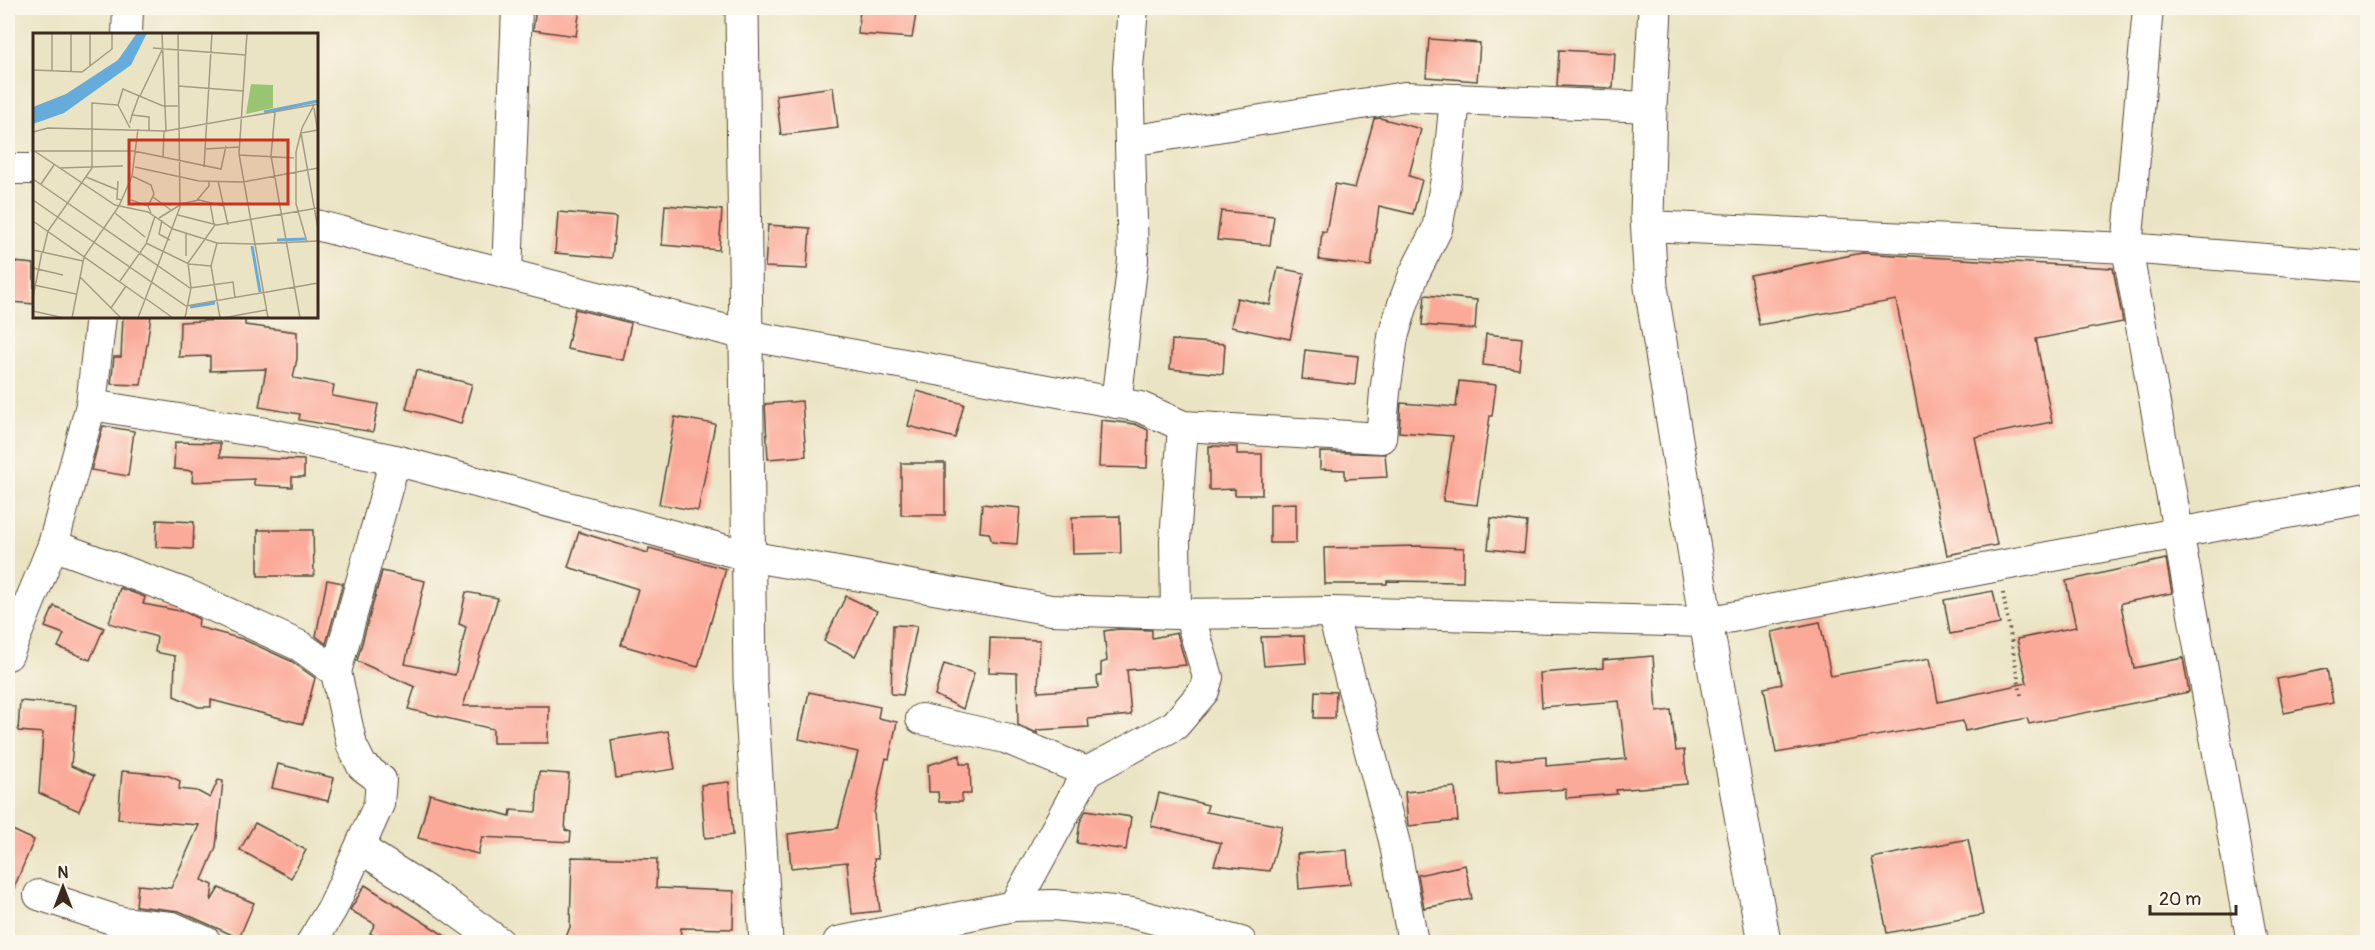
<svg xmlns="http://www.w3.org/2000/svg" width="2375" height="950" viewBox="0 0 2375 950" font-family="Pangolin,sans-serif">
	<rect width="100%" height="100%" fill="#fbf7ec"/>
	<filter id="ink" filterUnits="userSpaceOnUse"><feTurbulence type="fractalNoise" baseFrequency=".0167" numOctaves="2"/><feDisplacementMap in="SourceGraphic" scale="12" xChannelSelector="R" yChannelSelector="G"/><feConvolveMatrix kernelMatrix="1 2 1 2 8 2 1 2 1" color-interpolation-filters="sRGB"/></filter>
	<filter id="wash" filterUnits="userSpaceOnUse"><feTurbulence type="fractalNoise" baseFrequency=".008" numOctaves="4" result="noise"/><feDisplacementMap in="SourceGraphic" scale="24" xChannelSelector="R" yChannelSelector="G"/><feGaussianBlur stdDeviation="1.35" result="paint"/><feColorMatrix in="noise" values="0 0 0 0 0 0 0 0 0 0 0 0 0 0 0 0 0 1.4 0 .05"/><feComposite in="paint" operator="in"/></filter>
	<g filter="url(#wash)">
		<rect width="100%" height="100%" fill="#ebe4c4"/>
		<g id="blocks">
			<g fill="#fba998">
				<polygon points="536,8 580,8 576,36 533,30"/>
				<polygon points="860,8 917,8 912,38 858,34"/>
				<polygon points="1429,39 1480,43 1477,81 1426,77"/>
				<polygon points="1559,50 1615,53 1613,88 1557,86"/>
				<polygon points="833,87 838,128 781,135 776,95"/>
				<polygon points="1380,118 1421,129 1409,176 1422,180 1413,214 1379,206 1371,266 1319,260 1322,231 1326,232 1335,184 1355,188 1374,119"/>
				<polygon points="665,205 722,210 719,250 662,245"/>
				<polygon points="1221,211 1274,216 1270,245 1217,240"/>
				<polygon points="558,212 616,217 612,258 555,253"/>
				<polygon points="768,225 810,228 807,269 765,267"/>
				<polygon points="1862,253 2113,268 2123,322 2036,339 2052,422 1975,437 1997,545 1947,555 1896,300 1759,325 1750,275"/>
				<polygon points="14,262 34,264 34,304 11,302"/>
				<polygon points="1278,268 1304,273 1290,339 1231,327 1237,298 1270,305"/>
				<polygon points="1425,295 1477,300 1475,329 1422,325"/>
				<polygon points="575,309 631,323 623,360 567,349"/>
				<polygon points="123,316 151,316 141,385 111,384 114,357 121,357"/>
				<polygon points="245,319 245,325 297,332 297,359 293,378 334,385 332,396 378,404 373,432 299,420 300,414 259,407 266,369 210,371 210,356 179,357 180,322"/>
				<polygon points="1486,334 1522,338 1519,369 1483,365"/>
				<polygon points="1172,340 1225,344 1223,374 1170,369"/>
				<polygon points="1305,350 1358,356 1355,385 1302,379"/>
				<polygon points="416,370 472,384 461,424 406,409"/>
				<polygon points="1459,381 1496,385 1492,416 1490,416 1477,505 1443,501 1453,436 1399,432 1401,403 1456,407"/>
				<polygon points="917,391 964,404 955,438 908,426"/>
				<polygon points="802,401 806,456 768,459 765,404"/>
				<polygon points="675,417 715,424 698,511 659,504"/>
				<polygon points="1101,420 1135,424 1148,430 1147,468 1099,467"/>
				<polygon points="103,426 134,431 128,476 91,470"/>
				<polygon points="175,442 220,443 220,457 304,460 304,477 292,477 292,487 254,485 254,479 192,482 193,471 174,469"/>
				<polygon points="1209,446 1237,447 1237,454 1262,454 1262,495 1235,495 1235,489 1209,490"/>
				<polygon points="1320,452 1385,454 1387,477 1345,479 1345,470 1320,469"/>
				<rect x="901" y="463" width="44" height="52"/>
				<polygon points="1296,503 1296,543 1270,543 1270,504"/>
				<polygon points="982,504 1020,508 1017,544 992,542 989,533 980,532"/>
				<polygon points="1120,516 1121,553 1073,554 1072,517"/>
				<polygon points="1491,518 1527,522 1524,553 1488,549"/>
				<polygon points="157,520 194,522 193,549 156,547"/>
				<polygon points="258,530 313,530 314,576 258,576"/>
				<polygon points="579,532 648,553 649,548 726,569 698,667 621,645 638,589 568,567"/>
				<polygon points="1419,546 1464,548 1463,582 1387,581 1387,584 1325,584 1324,548"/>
				<polygon points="2166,559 2172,593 2122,603 2121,605 2134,668 2183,658 2189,692 2029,724 2027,718 1965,731 1963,721 1776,753 1764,688 1782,684 1771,632 1820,622 1831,676 1930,658 1938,702 2027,683 2017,639 2076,627 2066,581"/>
				<polygon points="382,571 425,581 405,664 455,675 466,627 459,624 466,592 498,598 463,706 549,706 548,743 493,743 493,729 408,709 415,687 357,661"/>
				<polygon points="327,580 343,583 326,644 316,636"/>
				<polygon points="120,588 145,597 143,604 185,612 199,619 198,627 242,639 291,661 315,678 303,724 211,700 211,707 198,707 174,696 175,656 155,652 157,637 109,623"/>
				<polygon points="1993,591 2000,624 1950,634 1944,600"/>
				<polygon points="846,596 877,611 855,656 824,641"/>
				<polygon points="54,606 104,628 90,660 58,647 64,634 45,627"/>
				<polygon points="893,625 917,626 903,695 891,694"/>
				<polygon points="1118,629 1152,630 1152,638 1177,633 1186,665 1127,670 1131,715 1088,719 1089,727 1037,730 1037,733 1018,725 1017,673 989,672 990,638 1040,640 1038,692 1098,688 1097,677 1101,675 1101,663 1107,661 1104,631"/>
				<polygon points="1304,636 1306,663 1264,666 1261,637"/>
				<polygon points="1653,656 1657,712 1671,710 1676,751 1684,750 1687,784 1616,790 1617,794 1566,798 1566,789 1498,794 1496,761 1546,757 1546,766 1626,759 1619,701 1542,707 1540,673 1603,668 1603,660"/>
				<polygon points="944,664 974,673 963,709 935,695"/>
				<polygon points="2327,669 2333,703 2284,713 2277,679"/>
				<polygon points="1315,691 1336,692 1335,718 1314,718"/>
				<polygon points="809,692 880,707 878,718 897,722 889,759 886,758 874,813 878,859 874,859 880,911 852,914 847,862 791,868 788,834 838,828 858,752 799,739"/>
				<polygon points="20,701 76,705 71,766 94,776 79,811 39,793 43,733 18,731"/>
				<polygon points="668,731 675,769 616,778 611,740"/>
				<polygon points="960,755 960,764 970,764 971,794 962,794 962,802 939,802 938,792 929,792 928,765"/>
				<polygon points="278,764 334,778 328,801 272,788"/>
				<polygon points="122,771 167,775 180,781 179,789 197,791 210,798 218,780 223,781 216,847 202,880 213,885 211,901 219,888 254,903 239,938 179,911 136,906 138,885 171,888 199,825 118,819"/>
				<polygon points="539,772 569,774 565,830 571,832 570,842 482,837 478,854 418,838 430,794 510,816 511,810 536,812"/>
				<polygon points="729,782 733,835 705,838 701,785"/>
				<polygon points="1455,787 1458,821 1408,826 1405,792"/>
				<polygon points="1159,793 1208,805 1206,812 1282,826 1270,871 1214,865 1221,843 1151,826"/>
				<polygon points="1086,810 1131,817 1126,850 1077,843 1080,822"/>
				<polygon points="255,823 306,850 291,878 240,850"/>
				<polygon points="8,828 34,840 8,902"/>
				<polygon points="1968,839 1983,915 1887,933 1872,858"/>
				<polygon points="1347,850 1350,884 1299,889 1297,854"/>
				<polygon points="572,857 657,859 656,888 734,891 733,929 681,928 680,942 564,942 570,927"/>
				<polygon points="1465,865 1472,899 1424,908 1418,875"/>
				<polygon points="365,885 455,942 385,942 370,933 375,924 350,910"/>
			</g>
		</g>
	</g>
	<g filter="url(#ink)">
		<use href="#blocks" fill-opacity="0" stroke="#554637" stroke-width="1.5"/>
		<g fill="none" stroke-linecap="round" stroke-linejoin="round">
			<g stroke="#554637" stroke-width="32">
				<g id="minor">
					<polyline points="2148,8 2127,248 2252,942"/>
					<polyline points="127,34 128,8"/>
					<polyline points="1130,141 1405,97 1650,107"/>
					<polyline points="8,169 34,169"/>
					<polyline points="316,225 746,335 1140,407 1183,426 1381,438 1385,392 1393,337 1403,304 1415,272 1437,229 1448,168 1455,99"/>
					<polyline points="1648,226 2127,248 2368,267"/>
					<polyline points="507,274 517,8"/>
					<polyline points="1116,403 1133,260 1128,68 1133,8"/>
					<polyline points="91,405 266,433 395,460 748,556 1051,610 1176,614 1332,612 1706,622 1999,566 2368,498"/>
					<polyline points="53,545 186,594 300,646 336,672 352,746 362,766 381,780 379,804 333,907 312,942"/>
					<polyline points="1332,612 1394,840 1413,942"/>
					<polyline points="1176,614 1175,541 1183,426"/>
					<polyline points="8,655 53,545 91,405 101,316"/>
					<polyline points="336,672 395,460"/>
					<polyline points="921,719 1005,738 1087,772"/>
					<polyline points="360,848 441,900 499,942"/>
					<polyline points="39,895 121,922 172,927 206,942"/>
					<polyline points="1014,906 1087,772 1175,725 1204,691 1208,677 1189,614"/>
					<polyline points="838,942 1014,906 1054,905 1132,913 1241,942"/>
				</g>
			</g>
			<g stroke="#554637" stroke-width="35">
				<g id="tertiary">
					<polyline points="742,8 750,679 766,942"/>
					<polyline points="1655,8 1650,107 1647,217 1651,287 1706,622 1764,942"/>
				</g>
			</g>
			<polyline stroke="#554637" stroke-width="4" stroke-dasharray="1.5 4.5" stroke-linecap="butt" points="2003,593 2021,695"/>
			<use href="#minor" stroke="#fff" stroke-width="30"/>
			<use href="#tertiary" stroke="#fff" stroke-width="33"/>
		</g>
	</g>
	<g transform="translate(33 33)">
		<rect width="285" height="285" fill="#ebe4c4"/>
		<path d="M 218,51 L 240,52 L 240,75 L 213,81 Z" fill="#99c572"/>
		<path d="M 104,0 L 114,0 L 98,32 L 31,80 L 0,91 L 0,74 L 33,61 L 85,27 Z" fill="#65abdb"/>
		<path fill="none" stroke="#65abdb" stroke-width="3" d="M 231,79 L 285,68M 244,207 L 272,206M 219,213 L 227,259M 157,274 L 182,270"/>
		<path fill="none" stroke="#a59a82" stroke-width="1.5" d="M 19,0 L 19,38M 38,0 L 38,39M 129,0 L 133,98M 120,15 L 213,22M 57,33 L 57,0M 0,37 L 49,39 L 79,16 L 79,0M 145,53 L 210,58M 107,63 L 129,17M 281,75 L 285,101M 242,79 L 238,123 L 267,285M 99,82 L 106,63M 97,90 L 99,82 L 116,84 L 116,97M 97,95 L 85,72 L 90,56 L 130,73 L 145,73M 285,97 L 268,100 L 285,196M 0,99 L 15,95 L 133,98 L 285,71M 172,116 L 206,114M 0,117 L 82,172 L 115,179 L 140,196 L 184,210 L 222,211 L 206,121 L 214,0M 2,118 L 101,118 L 188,136 L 193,113M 206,122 L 261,125M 130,125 L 131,98M 102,134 L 166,148 L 210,149 L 285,135M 171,134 L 179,0M 26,135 L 90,133M 99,143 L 118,152 L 121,161 L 115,173M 53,144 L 85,157M 0,146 L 157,255 L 200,249 L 202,265M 85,148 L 84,166 L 89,167M 185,148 L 195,192M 8,151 L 21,132M 120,164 L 138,177M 0,167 L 153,273 L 285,250M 98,167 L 115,173 L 118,180M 164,167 L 176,153 L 176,148M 177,170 L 181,192M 147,171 L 166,167 L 191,173M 82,180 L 112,204M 145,182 L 184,192 L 285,175M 126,185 L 147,172M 129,187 L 126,201 L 137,207M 0,188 L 111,266M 153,200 L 153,223M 274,209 L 263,171 L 263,119 L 269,95 L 281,72M 113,210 L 156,231 L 178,233M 184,210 L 178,233 L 187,285M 0,217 L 50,228M 10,219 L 15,198 L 59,135 L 59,70 L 85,72M 0,235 L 30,242M 47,244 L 88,285M 87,248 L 113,211 L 122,183M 1,252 L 43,261M 0,264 L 9,219M 112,265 L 140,285M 78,275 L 93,253M 0,278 L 31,285M 39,285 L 51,224 L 86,173 L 99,143 L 105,96M 105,285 L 147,174 L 145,0M 152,285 L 158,255 L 155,230 L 182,192M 190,285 L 233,277M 235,285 L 222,211 L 285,208"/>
		<path fill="#c8321e" fill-opacity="0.15" stroke="#c8321e" stroke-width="3" d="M 96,107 L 255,107 L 255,171 L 96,171 Z"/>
		<rect width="285" height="285" fill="none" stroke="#3b2a1e" stroke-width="3"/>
	</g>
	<rect width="2375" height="950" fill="none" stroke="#fbf7ec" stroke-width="30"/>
	<g transform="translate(63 887)" stroke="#fbf7ec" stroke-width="4.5" paint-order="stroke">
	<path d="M0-4.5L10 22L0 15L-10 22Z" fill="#3b2a1e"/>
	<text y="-9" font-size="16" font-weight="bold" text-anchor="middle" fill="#3b2a1e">N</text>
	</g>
	<path d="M2150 905v9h86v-9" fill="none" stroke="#3b2a1e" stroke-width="3"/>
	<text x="2159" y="905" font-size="18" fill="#3b2a1e" stroke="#fbf7ec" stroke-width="4.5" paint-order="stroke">20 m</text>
</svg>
